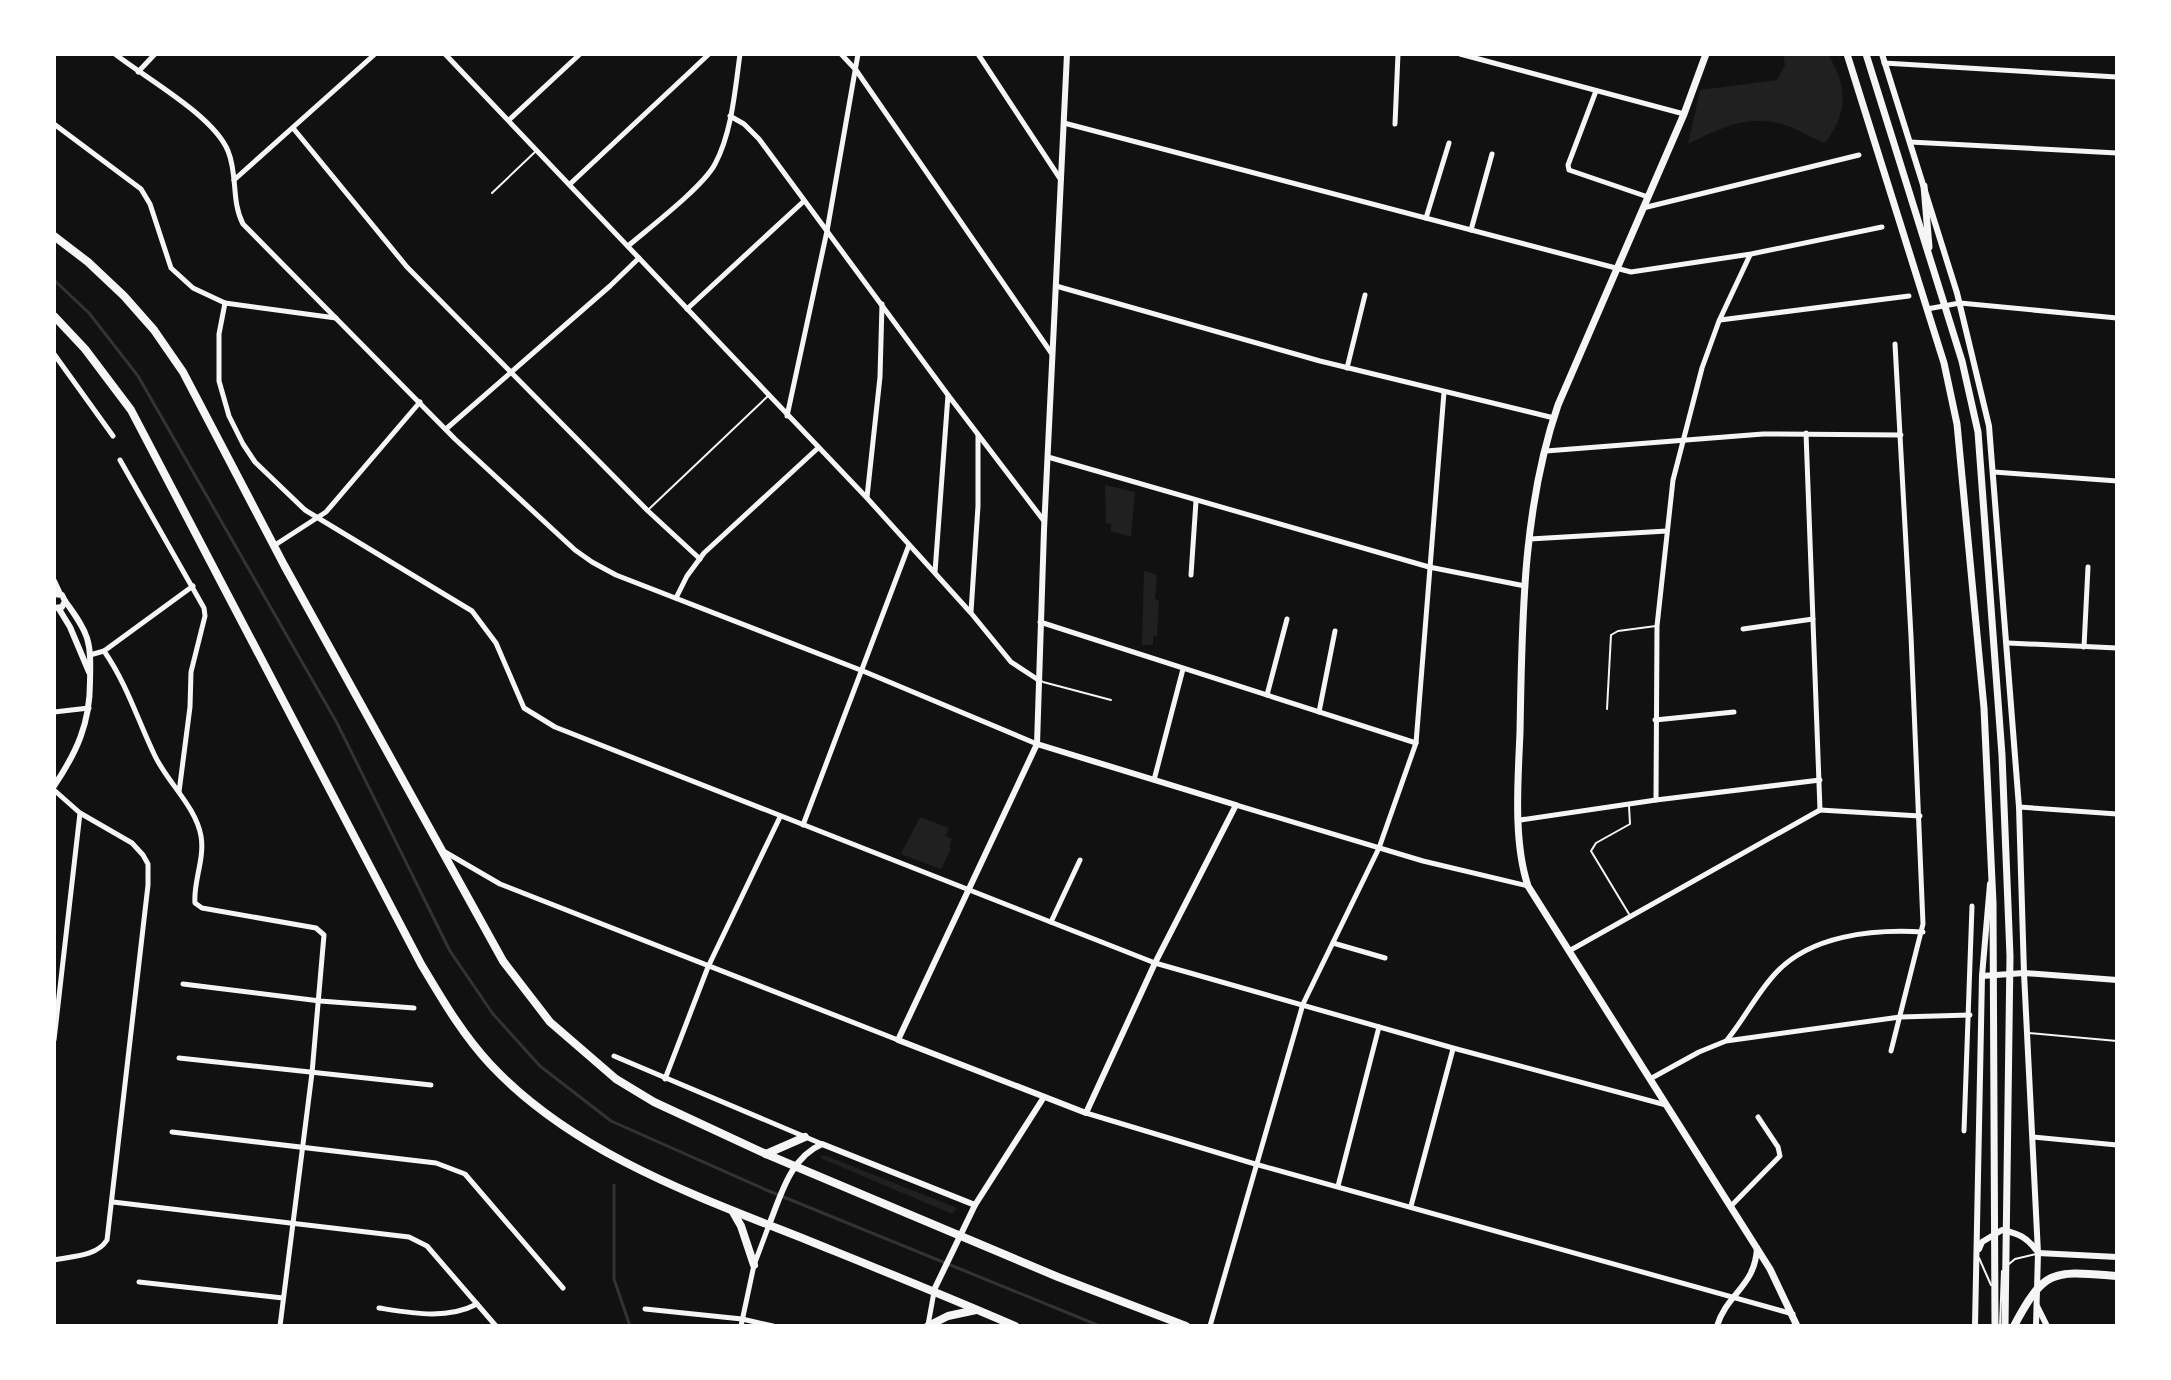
<svg xmlns="http://www.w3.org/2000/svg" width="2171" height="1380" viewBox="0 0 2171 1380" font-family="'Archivo Narrow',sans-serif">
	<rect width="100%" height="100%" fill="#111"/>
	<g fill="#202020">
		<path d="M 1783,54 L 1828,54 C 1848,88 1848,112 1825,143 C 1811,138 1790,125 1778,123 C 1746,115 1716,130 1688,144 L 1700,90 L 1777,80 L 1785,65 Z"/>
		<polygon points="1105,485 1135,492 1131,537 1111,531 1111,524 1106,523"/>
		<polygon points="1144,571 1157,575 1155,599 1159,600 1157,636 1153,636 1153,645 1142,645"/>
		<polygon points="920,817 949,828 945,836 952,839 949,848 951,849 941,869 901,854"/>
		<polygon points="824,1155 957,1208 952,1214 820,1158"/>
	</g>
	<g fill="none" stroke-linecap="round" stroke-linejoin="round">
		<g stroke="#333" stroke-width="3">
			<polyline points="54,280 89,313 138,376 337,723 450,951 493,1014 540,1066 611,1121 764,1189 1100,1326"/>
			<polyline points="614,1185 614,1279 630,1326"/>
		</g>
		<g stroke="#f5f5f5" stroke-width="2">
			<polyline points="492,193 536,151"/>
			<polyline points="648,510 768,396"/>
			<polyline points="1043,682 1111,700"/>
			<polyline points="1607,709 1611,635 1618,631 1656,626"/>
			<polyline points="1629,914 1591,851 1596,843 1630,824 1629,806"/>
			<polyline points="2029,1033 2117,1041"/>
			<polyline points="1979,1258 1991,1285"/>
			<polyline points="2009,1264 2015,1259 2036,1254"/>
			<polyline points="2000,1326 2002,1271"/>
		</g>
		<g stroke="#f5f5f5" stroke-width="5">
			<path d="M 115,54 C 147,79 214,116 228,151 C 238,175 231,201 243,224 L 455,439 L 575,550 L 592,562 L 616,575 L 863,671 L 1037,744"/>
			<polyline points="445,54 867,498 971,613 1011,662 1040,681"/>
			<polyline points="841,54 856,70 1052,354"/>
			<polyline points="978,54 1061,180"/>
			<polyline points="1460,54 1684,114"/>
			<polyline points="1884,63 2117,77"/>
			<polyline points="138,72 155,54"/>
			<polyline points="1596,91 1568,165 1569,170 1648,197"/>
			<polyline points="730,116 744,124 759,139 948,395 1044,521"/>
			<polyline points="509,120 580,54"/>
			<polyline points="1064,123 1631,272 1751,254 1882,227"/>
			<polyline points="54,124 141,189 150,204 171,268 193,288 225,303 336,318"/>
			<polyline points="1395,124 1398,54"/>
			<polyline points="293,128 407,267 648,511 700,559"/>
			<polyline points="1910,142 2117,153"/>
			<polyline points="234,180 375,54"/>
			<polyline points="570,184 709,54"/>
			<polyline points="1643,208 1859,155"/>
			<polyline points="1426,218 1449,143"/>
			<polyline points="1471,230 1492,154"/>
			<path d="M 628,246 C 649,228 703,187 715,164 C 732,132 735,90 740,54"/>
			<polyline points="1056,286 1320,361 1554,418"/>
			<polyline points="225,303 219,334 219,381 229,416 243,444 255,462 305,510 472,611 496,643 524,708 555,727 1155,963 1453,1048 1666,1105"/>
			<polyline points="687,309 804,201"/>
			<polyline points="1927,309 1960,303 2117,318"/>
			<polyline points="1720,320 1909,296"/>
			<polyline points="54,354 113,436"/>
			<polyline points="1347,368 1365,295"/>
			<polyline points="787,416 827,231 858,54"/>
			<polyline points="446,429 610,286 639,258"/>
			<polyline points="1806,433 1820,810"/>
			<polyline points="1546,451 1763,434 1901,435"/>
			<polyline points="1048,457 1429,567 1525,586"/>
			<polyline points="120,460 204,608 205,616 191,672 190,707 179,792"/>
			<polyline points="1994,472 2117,481"/>
			<polyline points="867,497 880,377 882,304"/>
			<polyline points="1530,539 1667,531"/>
			<polyline points="275,545 326,512 420,402"/>
			<polyline points="935,572 948,395"/>
			<polyline points="1191,575 1196,501"/>
			<polyline points="676,598 687,576 704,553 818,448"/>
			<polyline points="971,612 978,506 978,435"/>
			<polyline points="1040,622 1416,743"/>
			<polyline points="1743,629 1813,619"/>
			<polyline points="2008,643 2117,648"/>
			<polyline points="2084,647 2088,567"/>
			<polyline points="104,651 193,586"/>
			<path d="M 90,655 L 104,651 C 127,684 138,721 155,756 C 168,783 196,807 201,836 C 205,859 193,882 195,903 L 202,908 L 316,928 L 324,935 L 312,1073 L 280,1326"/>
			<polyline points="1267,695 1287,619"/>
			<polyline points="54,712 89,708"/>
			<polyline points="1319,712 1335,631"/>
			<polyline points="1655,720 1734,712"/>
			<polyline points="1154,780 1183,669"/>
			<path d="M 54,790 L 80,813 L 132,843 L 143,855 L 148,864 L 148,885 L 107,1240 C 96,1257 72,1256 54,1260"/>
			<polyline points="1656,800 1657,626 1673,480 1702,368 1719,321 1750,255"/>
			<polyline points="1236,805 1423,861 1528,886"/>
			<polyline points="2019,807 2117,814"/>
			<polyline points="1820,810 1920,816"/>
			<polyline points="1520,820 1656,800 1820,780"/>
			<polyline points="803,825 909,545"/>
			<polyline points="445,852 500,884 898,1040"/>
			<polyline points="1051,922 1080,860"/>
			<polyline points="1333,943 1385,958"/>
			<polyline points="1569,951 1820,810"/>
			<polyline points="183,984 320,1001 414,1008"/>
			<polyline points="54,1040 80,813"/>
			<path d="M 1727,1040 C 1744,1019 1756,995 1774,975 C 1809,935 1873,929 1923,932"/>
			<polyline points="1891,1051 1923,924 1911,636 1895,344"/>
			<polyline points="614,1056 822,1144"/>
			<polyline points="179,1058 431,1085"/>
			<polyline points="665,1079 708,967 780,817"/>
			<polyline points="1650,1079 1699,1052 1726,1041 1900,1017 1970,1015"/>
			<polyline points="1086,1113 1255,1164 1793,1314"/>
			<polyline points="1964,1131 1972,906"/>
			<polyline points="172,1132 436,1163 465,1174 563,1288"/>
			<polyline points="2033,1137 2117,1145"/>
			<polyline points="1338,1186 1379,1027"/>
			<polyline points="113,1202 409,1237 427,1246 496,1326"/>
			<polyline points="1411,1206 1453,1049"/>
			<polyline points="1731,1206 1780,1156 1778,1147 1758,1117"/>
			<polyline points="139,1282 283,1298"/>
			<path d="M 379,1308 C 411,1313 447,1320 477,1304"/>
			<polyline points="645,1309 742,1319 773,1326"/>
			<polyline points="928,1325 934,1292"/>
			<polyline points="741,1326 754,1265 769,1225"/>
			<polyline points="1210,1326 1303,1004 1379,848 1416,743 1444,392"/>
		</g>
		<g stroke="#f5f5f5" stroke-width="6">
			<polyline points="1882,54 1957,293 1989,426 2019,807 2024,973 2038,1253 2036,1326"/>
			<polyline points="54,581 60,594"/>
			<polyline points="54,594 62,595 65,601 62,607 54,608"/>
			<polyline points="59,609 70,627 89,672"/>
			<polyline points="1037,744 1236,805 1155,963 1086,1113 898,1040 1037,744 1044,530 1067,54"/>
			<path d="M 54,786 C 77,752 90,723 90,682 C 91,641 90,635 65,601"/>
			<polyline points="1982,976 2024,973 2117,980"/>
			<path d="M 769,1225 C 781,1195 790,1158 822,1144 L 975,1205"/>
			<path d="M 1979,1249 L 1982,1242 L 2002,1230 C 2017,1233 2027,1237 2036,1250"/>
			<polyline points="2038,1253 2117,1257"/>
			<polyline points="934,1290 975,1205 1044,1097"/>
			<polyline points="2037,1306 2047,1326"/>
			<path d="M 1717,1326 C 1727,1293 1755,1287 1757,1248"/>
			<polyline points="1975,1326 1982,976 1990,884"/>
		</g>
		<path stroke="#f5f5f5" stroke-width="7" d="M 1706,54 L 1684,114 L 1558,405 C 1522,509 1522,624 1520,733 C 1518,780 1513,841 1528,886 L 1770,1269 L 1797,1326"/>
		<g stroke="#f5f5f5" stroke-width="7">
			<polyline points="1847,54 1944,363 1957,424 1984,708 1993,903 1995,1326"/>
			<polyline points="1866,54 1962,361 1978,432 2002,755 2010,956 2005,1326"/>
			<polyline points="1924,186 1929,247"/>
		</g>
		<g stroke="#f5f5f5" stroke-width="8">
			<polyline points="54,236 88,262 124,296 154,330 183,372 284,565 503,961 550,1022 616,1079 654,1102 766,1154 1058,1277 1186,1326"/>
			<path d="M 54,316 L 85,349 L 131,410 L 421,964 C 442,999 462,1034 490,1064 C 573,1153 696,1196 807,1240 C 876,1268 946,1296 1015,1326"/>
			<polyline points="766,1154 805,1137"/>
			<polyline points="733,1212 741,1226 754,1265"/>
			<polyline points="928,1326 948,1316 976,1310"/>
			<path d="M 2014,1326 C 2045,1267 2054,1271 2117,1276"/>
		</g>
	</g>
	<rect width="2171" height="1380" fill="none" stroke="#ffffff" stroke-width="112"/>
</svg>
